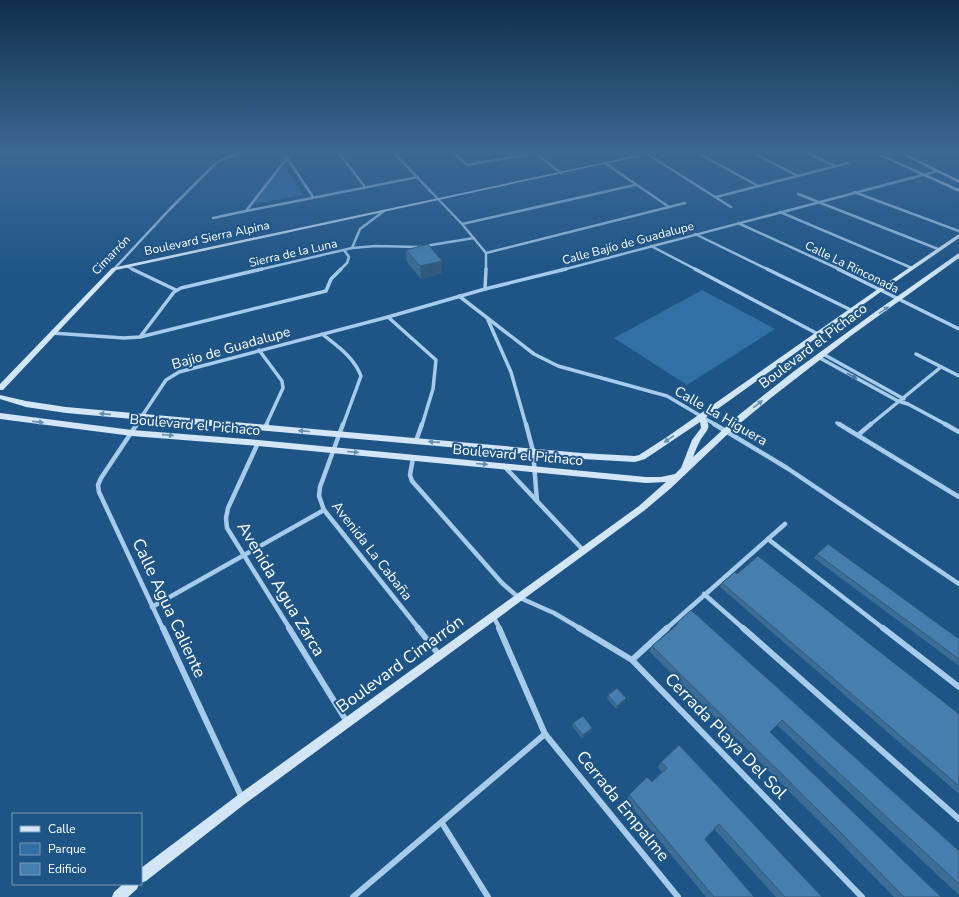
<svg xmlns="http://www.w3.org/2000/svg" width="959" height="897" viewBox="0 0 959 897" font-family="'Nunito Sans',sans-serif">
	<rect width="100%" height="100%" fill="#1e5586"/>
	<g fill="#316fa4">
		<polygon points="282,168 287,169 303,195 254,204 279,169"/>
		<polygon points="702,290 775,329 687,385 614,338"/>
	</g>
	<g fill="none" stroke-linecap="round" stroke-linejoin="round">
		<g stroke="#a6cbeb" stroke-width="2.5">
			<polyline points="283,152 313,197"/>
			<polyline points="338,152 365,187"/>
			<polyline points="393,152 462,224 486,253 486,270"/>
			<polyline points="451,152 467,165 541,152"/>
			<polyline points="506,152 513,157"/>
			<polyline points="696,152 758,186"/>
			<polyline points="751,152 798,176"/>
			<polyline points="805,152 835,166"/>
			<polyline points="535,153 561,173"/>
			<polyline points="647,154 731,207"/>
			<polyline points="287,158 246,211 418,177"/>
			<polyline points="605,163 669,207"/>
			<polyline points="854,192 959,231"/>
			<polyline points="798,194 938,249"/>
			<polyline points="716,197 848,163"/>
			<polyline points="780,212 912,268"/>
			<polyline points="213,218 246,211"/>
			<polyline points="738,223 841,270"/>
			<polyline points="462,224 635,185"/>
			<polyline points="695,234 769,270"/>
			<polyline points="651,246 697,270"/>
			<polyline points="352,248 360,229 384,211"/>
			<polyline points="486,253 685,203"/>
			<polyline points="126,266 134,270"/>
			<polyline points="114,269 170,209 216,163 228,157 247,152"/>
			<polyline points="258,270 352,248 376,246 419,247 474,238"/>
			<polyline points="340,270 347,263 349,257 344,250"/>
			<polyline points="562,270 938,171"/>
		</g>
		<g stroke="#a6cbeb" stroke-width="3.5">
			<polyline points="132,269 176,290"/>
			<polyline points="695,269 818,334"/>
			<polyline points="767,269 851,310"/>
			<polyline points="838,269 959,329"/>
			<polyline points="485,289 486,269"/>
			<polyline points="459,296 534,354 558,366 667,396 716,425"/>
			<polyline points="388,317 436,360 433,389 422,425"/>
			<polyline points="488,320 511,372 526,425"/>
			<polyline points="52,333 124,338 140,337 326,291 331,279 341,269"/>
			<path d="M 322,334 C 337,346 354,357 361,376 L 343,425"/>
			<polyline points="140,337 174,292 181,288 262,269"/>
			<polyline points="259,350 282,381 283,388 266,425"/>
			<polyline points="823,354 904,399"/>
			<polyline points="916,354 959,376"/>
			<polyline points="818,357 898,401 908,404 947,425"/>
			<polyline points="837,423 841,425"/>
			<polyline points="136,425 166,380 179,372 388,317 485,289 566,269"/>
			<polyline points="870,425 941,367"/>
		</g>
		<g stroke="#a6cbeb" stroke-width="4.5">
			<polyline points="137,424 101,478 98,485 99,492 163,629"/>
			<polyline points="343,424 320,487 319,496 324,510 419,629"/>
			<polyline points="526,424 533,451 537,501"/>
			<polyline points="714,424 787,468 959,584"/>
			<polyline points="839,424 959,497"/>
			<polyline points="945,424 959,432"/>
			<polyline points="265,428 267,424"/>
			<polyline points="858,435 871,424"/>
			<polyline points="416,441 422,424"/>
			<polyline points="258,443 228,508 226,518 227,528 290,629"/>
			<polyline points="413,458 410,475 412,481 502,583 518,597 554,613 581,629"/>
			<polyline points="504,466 584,551"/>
			<polyline points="768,539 884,629"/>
			<polyline points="704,594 744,629"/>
			<polyline points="152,607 324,510"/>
			<polyline points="493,616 500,629"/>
			<polyline points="666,629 785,524"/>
		</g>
		<g stroke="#a6cbeb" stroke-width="6">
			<polyline points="163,628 242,798"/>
			<polyline points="289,628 347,722"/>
			<polyline points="418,628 439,655"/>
			<polyline points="499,628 545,734 678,897"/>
			<polyline points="579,628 632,660 862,897"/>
			<polyline points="743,628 959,819"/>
			<polyline points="883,628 959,687"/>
			<polyline points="632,660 667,628"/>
			<polyline points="442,823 488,897"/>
			<polyline points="353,897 545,734"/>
		</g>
		<g fill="#d2e6f8" fill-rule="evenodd">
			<polygon points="653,152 659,152 116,270 3,390 0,390 0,384 112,268"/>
			<polygon points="871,152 876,152 959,189 959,192"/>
			<polygon points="897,152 902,152 959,180 959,183"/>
			<path d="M 959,234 L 959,238 L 882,291 L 705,418 C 713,429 705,431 700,441 C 697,446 695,452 693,457 L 740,414 L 793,372 L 875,312 L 959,253 L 959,258 L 852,335 L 772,397 L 733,429 L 671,488 L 645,510 L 246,803 L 146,881 L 141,883 L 141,868 L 238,795 L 639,506 L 666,482 L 646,483 L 258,446 L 132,436 L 0,419 L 0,413 L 132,430 L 258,440 L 646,477 L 661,477 L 675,474 L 681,468 L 692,440 L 701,428 L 700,422 L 645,459 L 635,462 L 582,459 L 66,413 L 26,407 L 0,399 L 0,395 L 26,401 L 66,407 L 582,453 L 635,456 L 639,455 L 667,437 L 878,289 Z"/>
			<polygon points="123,884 139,884 137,889 128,897 112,897 114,892"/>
		</g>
	</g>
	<g fill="#3c6d96">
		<polygon points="406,250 442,273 421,279 407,262"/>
		<polygon points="817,554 959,639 959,666 814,558"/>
		<polygon points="722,583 959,714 959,794 720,587"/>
		<polygon points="677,623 959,851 959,895 777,725 770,732 941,897 894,897 826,828 649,651 652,646 674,627"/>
		<polygon points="608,695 625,702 616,709 607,698"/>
		<polygon points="573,723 591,731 582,738 572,726"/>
		<polygon points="661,762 822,897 776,897 714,829 705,839 707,842 754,897 706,897 626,800 629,795 652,782 662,772 658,767"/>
	</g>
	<g fill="#31597a">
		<polygon points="442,261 442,273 421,279 420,266"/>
		<polygon points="626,698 625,702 616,709 617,706"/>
		<polygon points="592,728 591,731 582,738 583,735"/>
	</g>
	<g fill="#467faf" stroke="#31597a">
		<polygon points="428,244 442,261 420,266 406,250"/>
		<polygon points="828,544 959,639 959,659 817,554"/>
		<polygon points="758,556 959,714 959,786 722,583 735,572 737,574"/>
		<polygon points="691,610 959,851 959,884 782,720 770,732 941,897 904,897 832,824 652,646 678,624 677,623"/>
		<polygon points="617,688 626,698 617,706 608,695"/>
		<polygon points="583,716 592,728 583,735 573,723"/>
		<polygon points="679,745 822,897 785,897 719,824 705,839 707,842 754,897 714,897 629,795 647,777 652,782 667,768 661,762"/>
	</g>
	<defs><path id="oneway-solid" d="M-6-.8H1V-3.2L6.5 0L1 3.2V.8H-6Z"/></defs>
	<g fill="#668fb4">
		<use href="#oneway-solid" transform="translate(884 310) rotate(-35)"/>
		<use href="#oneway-solid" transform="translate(758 404) rotate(-39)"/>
		<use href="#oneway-solid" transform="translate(105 414) rotate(-175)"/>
		<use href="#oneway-solid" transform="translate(38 422) rotate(7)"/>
		<use href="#oneway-solid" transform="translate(304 431) rotate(-175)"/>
		<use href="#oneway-solid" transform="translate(168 435) rotate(4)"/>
		<use href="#oneway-solid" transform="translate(669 439) rotate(146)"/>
		<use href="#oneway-solid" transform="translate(434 442) rotate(-176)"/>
		<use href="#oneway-solid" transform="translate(353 452) rotate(5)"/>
		<use href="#oneway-solid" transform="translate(482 464) rotate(5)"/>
	</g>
	<use fill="#4778a4" href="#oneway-solid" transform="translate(852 376) rotate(29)"/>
	<linearGradient id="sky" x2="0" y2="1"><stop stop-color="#102f4a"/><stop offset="0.55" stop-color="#3b6895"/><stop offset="1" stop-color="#3b6895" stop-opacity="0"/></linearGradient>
	<rect width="959" height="277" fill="url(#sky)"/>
	<g text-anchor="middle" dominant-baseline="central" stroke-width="4" stroke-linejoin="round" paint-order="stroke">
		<g font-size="12" fill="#fff" stroke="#1e5586">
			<text transform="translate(207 238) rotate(-12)">Boulevard Sierra Alpina</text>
			<text transform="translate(628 243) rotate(-15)">Calle Bajío de Guadalupe</text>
			<text transform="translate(293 253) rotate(-13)">Sierra de la Luna</text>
			<text transform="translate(111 255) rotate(-46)">Cimarrón</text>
			<text transform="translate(852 267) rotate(26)">Calle La Rinconada</text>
		</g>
		<g font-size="14" fill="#fff" stroke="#1e5586">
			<text transform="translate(813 346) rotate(-37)">Boulevard el Pichaco</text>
			<text transform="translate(231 348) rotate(-16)">Bajio de Guadalupe</text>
			<text transform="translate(721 416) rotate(30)">Calle La Higuera</text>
			<text transform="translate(195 425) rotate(5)">Boulevard el Pichaco</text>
			<text transform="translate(518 455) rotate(5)">Boulevard el Pichaco</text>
			<text transform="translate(372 551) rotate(52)">Avenida La Cabaña</text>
		</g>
		<g font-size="17" fill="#fff" stroke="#1e5586">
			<text transform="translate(281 589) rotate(59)">Avenida Agua Zarca</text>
			<text transform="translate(169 608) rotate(65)">Calle Agua Caliente</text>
			<text transform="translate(400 664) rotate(-36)">Boulevard Cimarrón</text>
			<text transform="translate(726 736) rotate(46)">Cerrada Playa Del Sol</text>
			<text transform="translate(623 806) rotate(51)">Cerrada Empalme</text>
		</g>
	</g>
	<rect x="12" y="813" width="130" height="72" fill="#1e5586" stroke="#7899b6"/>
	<rect x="20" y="826" width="20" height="6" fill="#d2e6f8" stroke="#7899b6"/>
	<text x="48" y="833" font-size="12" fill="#ffffff">Calle</text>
	<rect x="20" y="843" width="20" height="12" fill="#316fa4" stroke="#7899b6"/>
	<text x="48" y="853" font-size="12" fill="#ffffff">Parque</text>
	<rect x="20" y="863" width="20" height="12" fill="#467faf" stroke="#7899b6"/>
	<text x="48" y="873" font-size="12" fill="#ffffff">Edificio</text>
</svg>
